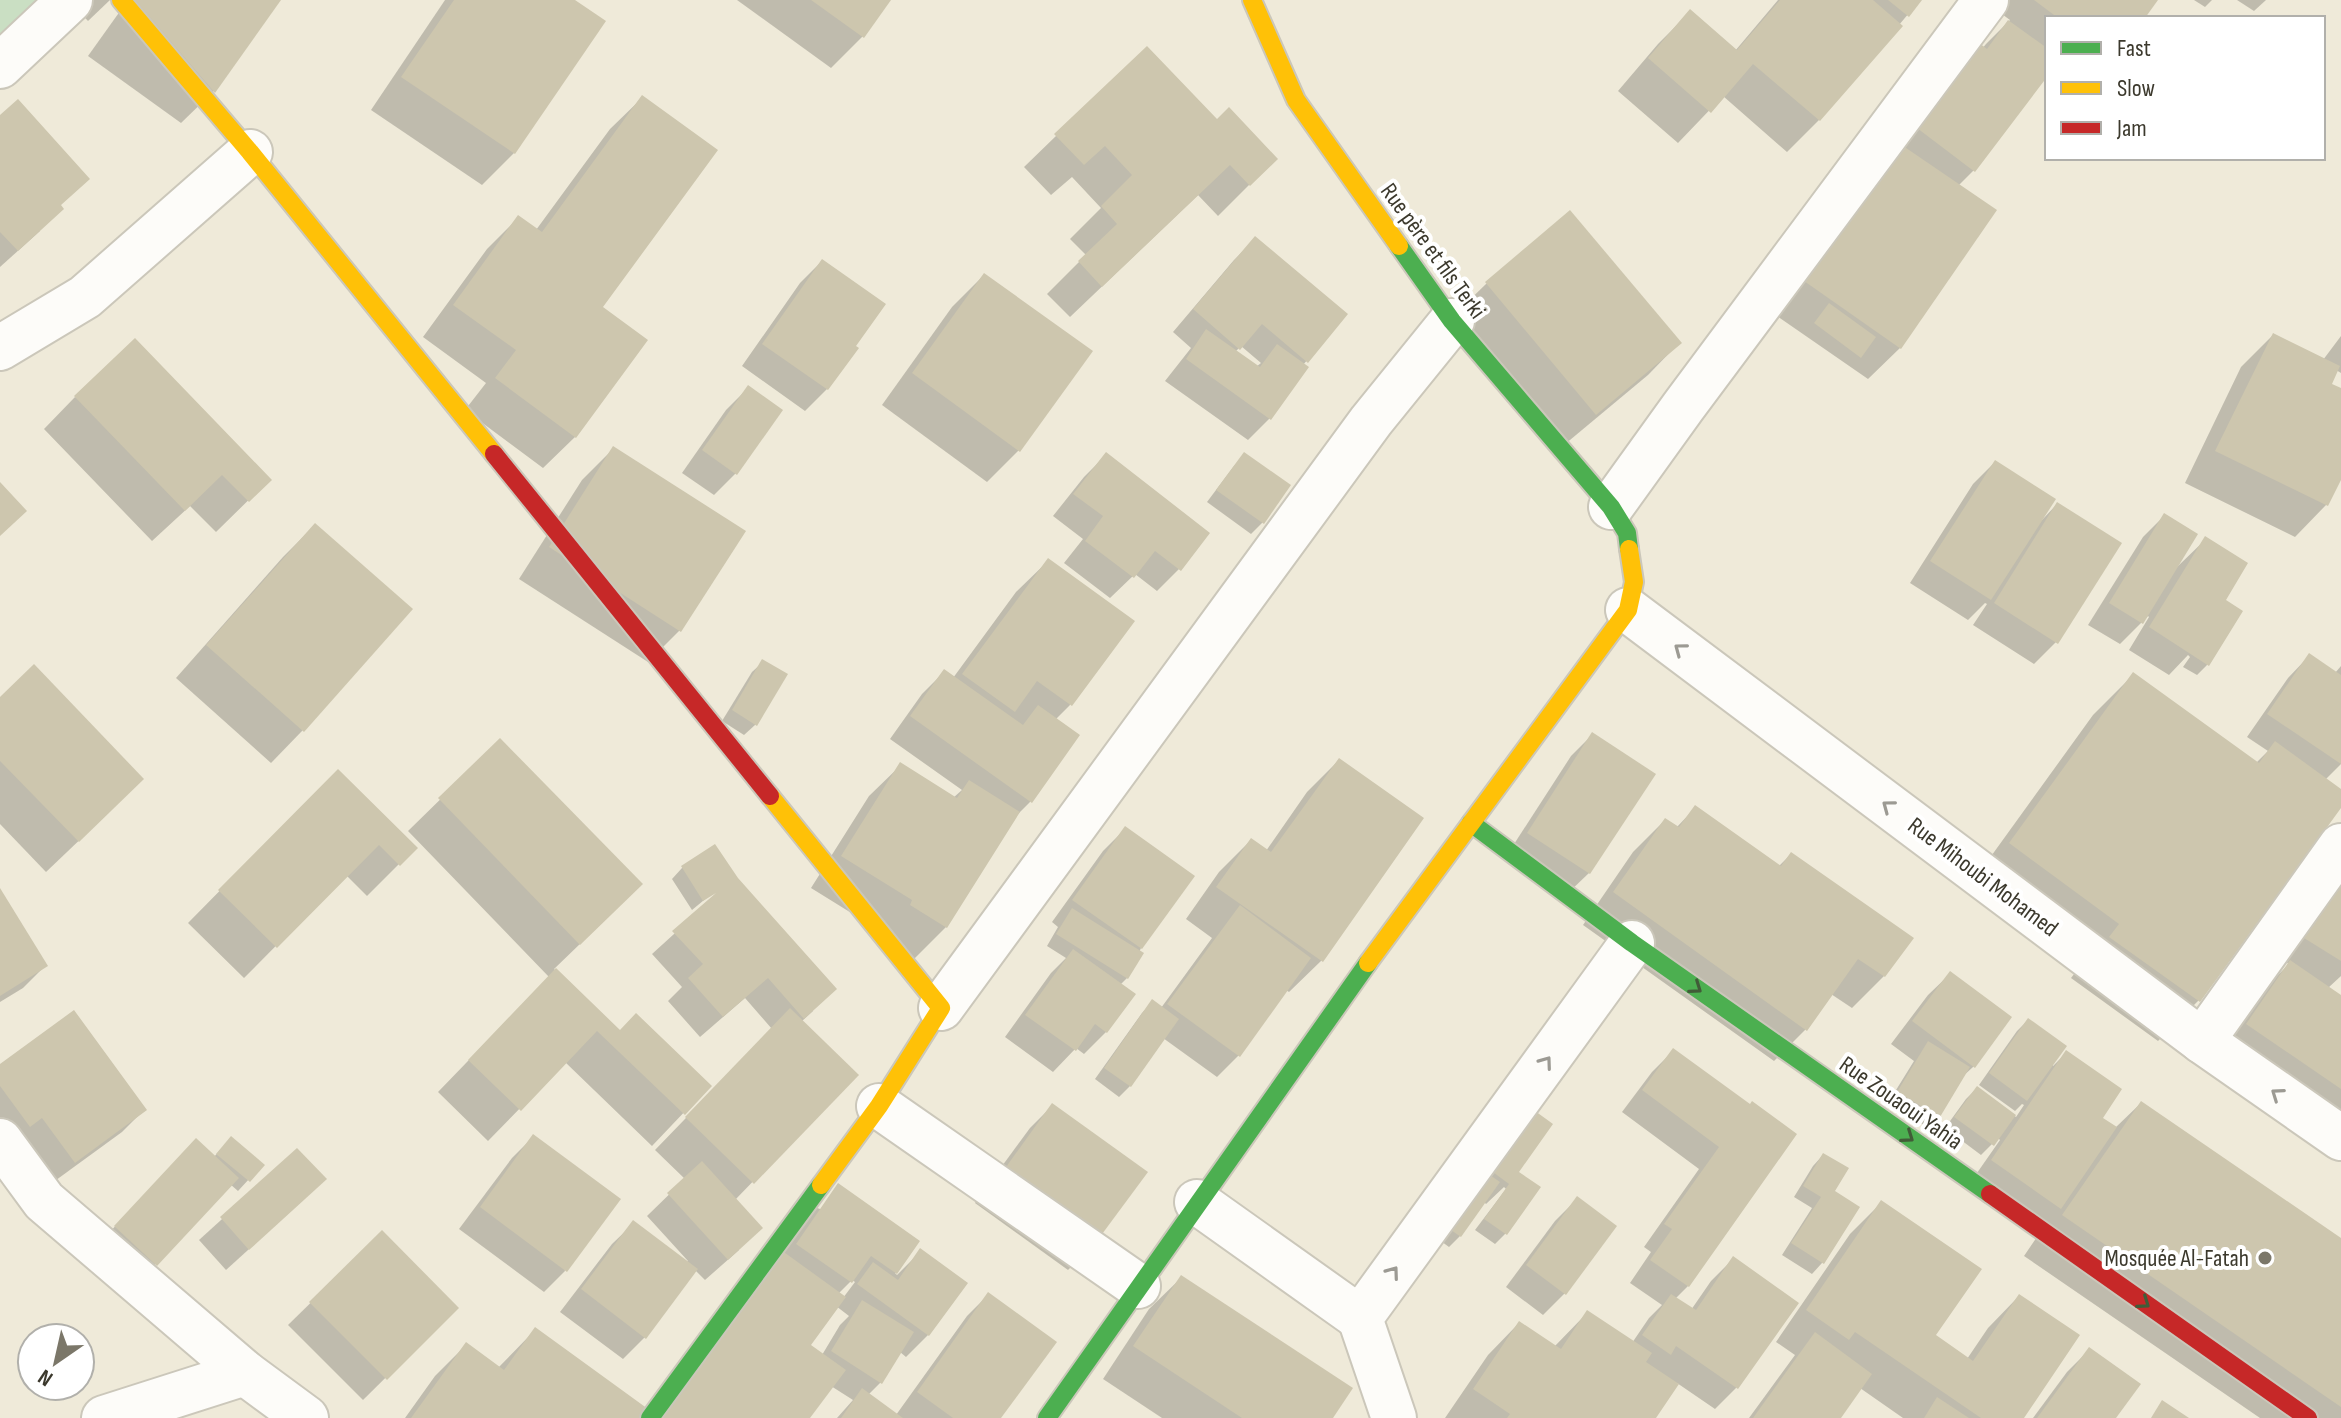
<svg xmlns="http://www.w3.org/2000/svg" width="2341" height="1418" viewBox="0 0 2341 1418" font-family="'Sofia Sans Condensed',sans-serif">
	<rect width="100%" height="100%" fill="#efead9"/>
	<polygon fill="#cadfc3" points="0,0 39,0 0,39"/>
	<g fill="#0003" fill-rule="evenodd">
		<polygon points="68,0 110,0 88,21"/>
		<polygon points="128,0 279,0 213,92 181,123 88,56"/>
		<polygon points="445,0 571,0 514,153 482,185 371,110"/>
		<polygon points="737,0 889,0 862,37 831,68"/>
		<polygon points="1778,0 1920,0 1819,120 1787,152 1723,96 1678,143 1618,91 1658,44 1690,12 1735,51"/>
		<polygon points="2001,0 2156,0 2143,18 2047,18 2047,73 1974,170 1958,186 1900,348 1868,379 1764,307 1986,44 2010,20 1995,9"/>
		<polygon points="2194,0 2212,0 2205,7"/>
		<polygon points="2237,0 2266,0 2254,11"/>
		<polygon points="642,98 575,437 543,468 465,410 486,383 423,337 487,249 518,218 536,230 610,129"/>
		<polygon points="0,118 40,231 0,267"/>
		<polygon points="1217,122 1275,159 1218,216 1198,195 1070,317 1047,294 1086,255 1070,239 1101,208 1072,177 1051,195 1024,167 1056,136"/>
		<polygon points="1570,213 1679,343 1648,375 1564,445 1454,315 1486,284"/>
		<path d="M 1255,239 L 1346,314 L 1303,365 L 1270,418 L 1248,440 L 1165,381 L 1191,348 L 1173,332 L 1234,260 ZM 1241,346 L 1261,363 L 1256,367 L 1235,352 Z"/>
		<polygon points="822,261 853,346 856,348 827,389 805,411 742,366 800,283"/>
		<polygon points="984,275 1019,450 987,482 882,405 952,307"/>
		<polygon points="2273,335 2323,360 2341,336 2341,373 2336,370 2329,385 2341,391 2341,475 2326,505 2295,537 2185,483 2241,367"/>
		<polygon points="748,388 736,473 714,495 682,473 726,410"/>
		<polygon points="75,397 269,480 216,532 190,506 152,541 44,429"/>
		<polygon points="614,448 680,630 648,662 519,579 582,480"/>
		<polygon points="1106,455 1179,569 1157,591 1135,574 1110,598 1064,563 1083,539 1053,516 1084,477"/>
		<polygon points="1244,455 1288,486 1262,523 1251,534 1207,502 1234,466"/>
		<polygon points="1995,462 2042,520 2057,504 2056,642 2034,664 1973,625 1987,604 1985,603 1968,620 1910,583 1973,484"/>
		<polygon points="2164,516 2177,567 2206,539 2207,665 2197,675 2183,667 2190,657 2188,655 2169,675 2129,650 2149,617 2148,616 2120,644 2088,625 2143,537"/>
		<polygon points="315,525 410,609 302,731 271,763 176,678 283,557"/>
		<polygon points="1048,561 1070,705 1055,720 1030,802 1013,819 946,927 914,959 882,932 811,888 869,796 901,765 953,798 962,790 890,739 922,694 944,672 953,678 1016,592"/>
		<polygon points="2309,656 2335,673 2341,666 2341,764 2325,780 2341,791 2341,804 2198,1001 2158,1041 2071,978 2081,965 1971,884 2093,715 2133,675 2256,763 2268,751 2247,737 2288,678"/>
		<polygon points="763,662 755,725 744,735 722,721 752,672"/>
		<polygon points="0,700 110,811 46,872 0,824"/>
		<polygon points="1593,734 1589,873 1567,894 1507,855 1571,756"/>
		<polygon points="500,741 609,916 554,969 620,1032 709,1086 652,1146 565,1062 488,1141 438,1092 549,977 408,831"/>
		<polygon points="1339,760 1421,819 1321,961 1289,992 1286,990 1239,1055 1217,1077 1163,1038 1130,1086 1119,1097 1095,1079 1142,1013 1152,1002 1161,1008 1212,938 1186,919 1219,872 1251,840 1266,851 1307,792"/>
		<polygon points="338,771 415,848 367,896 346,875 244,978 188,923"/>
		<polygon points="1695,808 1779,866 1791,854 1884,976 1852,1008 1831,994 1805,1030 1774,1061 1583,925 1633,852 1665,820 1676,828"/>
		<polygon points="1125,829 1141,948 1127,978 1120,985 1106,1032 1084,1054 1076,1048 1053,1072 1005,1037 1051,973 1066,958 1047,946 1058,927 1052,922 1103,851"/>
		<polygon points="714,846 813,1011 801,1022 856,1075 735,1200 739,1250 705,1280 695,1270 645,1337 623,1359 560,1312 612,1244 634,1223 686,1263 688,1261 647,1216 685,1179 655,1150 772,1029 745,998 700,1037 668,1001 682,987 652,954 718,894 715,891 692,910 672,879 682,868"/>
		<polygon points="2341,863 2341,976 2328,988 2341,997 2341,1142 2216,1057 2259,994 2289,964 2283,960"/>
		<polygon points="0,892 45,966 23,988 0,1002"/>
		<polygon points="1950,974 2009,1018 1973,1067 1961,1078 1938,1116 1927,1127 1888,1103 1914,1061 1891,1044 1928,995"/>
		<polygon points="2028,1020 2053,1066 2066,1053 2100,1118 2115,1128 2141,1103 2341,1241 2341,1418 2260,1418 2024,1256 2041,1231 1970,1183 2000,1140 1998,1138 1981,1155 1945,1128 1966,1099 1977,1088 2016,1117 2024,1105 2022,1104 2015,1111 1979,1085 2017,1031"/>
		<polygon points="1674,1050 1749,1106 1794,1135 1688,1286 1675,1299 1691,1310 1711,1281 1733,1259 1736,1388 1715,1409 1677,1383 1654,1418 1445,1418 1488,1355 1519,1323 1554,1347 1587,1313 1632,1343 1649,1318 1662,1305 1630,1283 1651,1252 1644,1247 1699,1169 1622,1112 1652,1072"/>
		<polygon points="0,1066 144,1110 122,1132 52,1183 0,1137"/>
		<polygon points="1052,1106 1090,1248 1068,1270 975,1203 1030,1128"/>
		<polygon points="1487,1116 1516,1172 1538,1188 1505,1234 1495,1244 1475,1230 1506,1189 1504,1187 1486,1204 1484,1202 1460,1236 1449,1247 1419,1225"/>
		<polygon points="533,1137 565,1271 544,1292 459,1229 512,1158"/>
		<polygon points="220,1150 262,1165 238,1191 230,1184 134,1287 94,1249 174,1163 214,1157"/>
		<polygon points="297,1151 302,1201 226,1270 199,1240"/>
		<polygon points="1823,1155 1832,1192 1857,1208 1822,1263 1812,1274 1782,1255 1812,1208 1794,1197 1813,1166"/>
		<polygon points="1577,1199 1565,1293 1543,1315 1506,1287 1555,1221"/>
		<polygon points="1882,1202 1933,1336 1967,1359 1988,1328 2019,1296 2021,1418 1903,1418 1860,1388 1838,1418 1749,1418 1795,1355 1776,1342 1850,1234"/>
		<path d="M 817,1208 L 918,1241 L 895,1273 L 897,1275 L 921,1251 L 928,1335 L 906,1357 L 900,1352 L 881,1382 L 868,1395 L 896,1415 L 967,1316 L 988,1295 L 999,1418 L 837,1418 L 853,1400 L 831,1386 L 808,1418 L 657,1418 ZM 852,1280 L 855,1282 L 843,1298 L 838,1294 ZM 836,1306 L 849,1316 L 840,1325 L 822,1355 L 808,1346 Z"/>
		<polygon points="382,1233 456,1308 363,1400 288,1325"/>
		<polygon points="1181,1278 1330,1418 1162,1418 1103,1379 1149,1309"/>
		<polygon points="535,1330 638,1418 405,1418 435,1376 466,1345 498,1368"/>
		<polygon points="2089,1350 2114,1418 2033,1418 2067,1372"/>
	</g>
	<g fill="#cdc6ae">
		<polygon points="135,0 281,0 215,93"/>
		<polygon points="454,0 575,0 606,21 515,154 401,77"/>
		<polygon points="811,0 891,0 864,38"/>
		<polygon points="1780,0 1873,0 1903,26 1820,121 1753,64 1711,113 1648,58 1690,9 1737,50"/>
		<polygon points="1888,0 1922,0 1909,17"/>
		<polygon points="2034,0 2158,0 2145,18 2058,18"/>
		<polygon points="2008,20 2047,48 2047,77 1975,172 1913,125 1962,30 1987,49"/>
		<polygon points="1147,46 1217,119 1229,107 1278,159 1250,186 1230,165 1102,287 1078,261 1117,224 1101,206 1132,175 1105,146 1084,165 1054,134"/>
		<polygon points="642,95 718,150 603,307 648,340 576,438 495,378 516,350 453,305 518,215 542,232"/>
		<polygon points="18,99 90,179 61,205 64,209 18,251 0,232 0,115"/>
		<polygon points="1890,137 1997,210 1901,349 1794,274"/>
		<polygon points="1570,210 1682,343 1596,415 1485,282"/>
		<polygon points="1255,236 1348,314 1308,363 1262,324 1240,350 1193,309"/>
		<polygon points="822,259 886,304 856,346 859,348 828,390 762,344"/>
		<polygon points="984,273 1093,351 1020,452 912,373"/>
		<polygon points="1829,303 1876,337 1861,358 1814,323"/>
		<polygon points="1206,329 1260,367 1277,344 1309,367 1271,420 1186,359"/>
		<polygon points="2273,333 2340,366 2332,384 2341,388 2341,480 2328,506 2215,451"/>
		<polygon points="135,338 272,480 249,502 222,475 185,511 74,396"/>
		<polygon points="748,385 783,410 737,475 702,450"/>
		<polygon points="613,446 746,531 681,632 549,547"/>
		<polygon points="1106,452 1210,533 1181,571 1155,551 1134,578 1085,541 1103,516 1073,494"/>
		<polygon points="1244,452 1291,485 1264,524 1216,490"/>
		<polygon points="1995,460 2056,499 1991,600 1930,561"/>
		<polygon points="0,482 27,511 0,536"/>
		<polygon points="2057,502 2122,543 2058,644 1994,603"/>
		<polygon points="2164,513 2198,534 2143,624 2109,603"/>
		<polygon points="315,523 413,609 304,732 206,645"/>
		<polygon points="2205,536 2248,563 2226,600 2243,611 2209,666 2149,627"/>
		<polygon points="1048,558 1135,621 1072,706 1037,681 1015,712 962,674"/>
		<polygon points="2309,653 2341,675 2341,764 2267,714"/>
		<polygon points="762,659 788,674 757,726 732,710"/>
		<polygon points="34,664 144,779 79,842 0,761 0,697"/>
		<polygon points="944,669 1023,725 1038,705 1080,735 1032,803 910,716"/>
		<polygon points="2133,672 2259,763 2275,741 2341,789 2341,808 2200,1002 2109,937 2119,924 2009,843"/>
		<polygon points="1592,732 1656,774 1590,874 1527,833"/>
		<polygon points="500,738 643,884 580,945 438,798"/>
		<polygon points="1339,758 1424,818 1323,962 1216,887 1251,838 1271,852"/>
		<polygon points="900,762 957,798 969,780 1020,812 947,928 910,905 912,900 841,856"/>
		<polygon points="338,769 418,848 400,866 379,845 277,948 218,890"/>
		<polygon points="1695,805 1781,866 1791,852 1914,938 1885,977 1858,959 1807,1031 1613,892 1665,818 1679,827"/>
		<polygon points="1125,826 1195,876 1142,949 1072,900"/>
		<polygon points="715,844 738,878 837,989 804,1019 768,978 723,1017 688,978 703,964 672,931 716,893 703,901 681,866"/>
		<polygon points="2341,878 2341,961 2304,938"/>
		<polygon points="0,888 48,966 0,996"/>
		<polygon points="1240,905 1311,958 1240,1057 1167,1004"/>
		<polygon points="1072,908 1144,953 1128,979 1056,934"/>
		<polygon points="1073,949 1136,994 1107,1033 1095,1024 1076,1051 1025,1015"/>
		<polygon points="2290,960 2341,995 2341,1089 2246,1024"/>
		<polygon points="556,968 620,1030 636,1013 712,1086 685,1115 597,1031 521,1111 468,1060"/>
		<polygon points="1950,971 2012,1017 1975,1068 1912,1021"/>
		<polygon points="1152,999 1179,1019 1131,1087 1104,1068"/>
		<polygon points="790,1008 859,1075 754,1184 685,1117"/>
		<polygon points="74,1010 147,1110 75,1163 42,1118 30,1127 0,1086 0,1064"/>
		<polygon points="2028,1018 2067,1046 2027,1101 1989,1073"/>
		<polygon points="1928,1041 1970,1067 1940,1117 1897,1092"/>
		<polygon points="1673,1048 1750,1104 1752,1101 1797,1134 1689,1287 1650,1260 1672,1229 1664,1224 1719,1147 1642,1090"/>
		<polygon points="2066,1050 2122,1089 2103,1118 2117,1127 2061,1209 1991,1160"/>
		<polygon points="1977,1086 2016,1115 1994,1146 1954,1117"/>
		<polygon points="1509,1092 1553,1124 1519,1172 1541,1187 1507,1235 1484,1219 1509,1184 1466,1152"/>
		<polygon points="2141,1101 2341,1238 2341,1407 2062,1215"/>
		<polygon points="1052,1103 1148,1172 1091,1249 996,1181"/>
		<polygon points="533,1134 621,1199 567,1272 480,1207"/>
		<polygon points="231,1136 265,1165 250,1182 216,1154"/>
		<polygon points="196,1138 239,1178 157,1266 114,1226"/>
		<polygon points="297,1148 327,1179 249,1250 220,1217"/>
		<polygon points="1823,1153 1849,1168 1835,1191 1860,1207 1824,1264 1791,1243 1821,1197 1803,1186"/>
		<polygon points="1467,1159 1500,1182 1461,1237 1428,1214"/>
		<polygon points="702,1161 763,1228 728,1260 667,1193"/>
		<polygon points="838,1183 920,1241 897,1274 871,1256 852,1283 796,1244"/>
		<polygon points="1577,1196 1617,1226 1566,1295 1526,1265"/>
		<polygon points="1881,1200 1982,1269 1936,1335 1973,1361 2019,1294 2080,1335 2024,1418 1981,1418 1855,1332 1849,1340 1806,1310"/>
		<polygon points="633,1220 698,1269 646,1339 581,1289"/>
		<polygon points="382,1230 459,1308 387,1380 309,1302"/>
		<polygon points="920,1248 968,1283 929,1336 857,1284 873,1262 898,1280"/>
		<polygon points="781,1250 846,1297 811,1345 846,1370 810,1418 659,1418"/>
		<polygon points="1733,1256 1799,1303 1738,1389 1676,1346 1671,1355 1642,1335 1671,1294 1696,1310"/>
		<polygon points="1181,1275 1353,1388 1333,1418 1242,1418 1133,1346"/>
		<polygon points="988,1292 1057,1342 1001,1418 953,1418 917,1392"/>
		<polygon points="862,1300 914,1332 882,1384 831,1351"/>
		<polygon points="1587,1310 1652,1353 1646,1362 1679,1384 1656,1418 1507,1418 1510,1414 1473,1389 1519,1321 1561,1349"/>
		<polygon points="535,1327 648,1409 641,1418 411,1418 466,1342 504,1370"/>
		<polygon points="1815,1332 1872,1374 1841,1418 1753,1418"/>
		<polygon points="2089,1347 2141,1384 2116,1418 2037,1418"/>
		<polygon points="862,1388 903,1418 841,1418"/>
		<polygon points="1937,1397 1969,1418 1924,1418"/>
		<polygon points="2162,1400 2189,1418 2151,1418"/>
	</g>
	<g fill="none" stroke-linecap="round" stroke-linejoin="round">
		<g stroke="#cbc7ba" stroke-width="48">
			<g id="street">
				<polyline points="0,66 70,0"/>
				<polyline points="0,348 85,297 250,152"/>
				<polyline points="1611,507 1683,407 1986,0"/>
				<polyline points="1628,610 2202,1041 2341,1138"/>
				<polyline points="941,1008 1371,421 1452,321"/>
				<polyline points="2202,1041 2341,846"/>
				<polyline points="879,1106 1138,1286"/>
				<polyline points="0,1141 44,1201 245,1373 306,1418"/>
				<polyline points="1197,1202 1360,1318"/>
				<polyline points="104,1418 245,1373"/>
				<polyline points="1394,1418 1360,1318 1632,943"/>
			</g>
		</g>
		<g stroke="#cbc7ba" stroke-width="22">
			<g id="fast">
				<polyline points="1399,246 1452,321 1611,507 1627,533 1629,549"/>
				<polyline points="1471,823 1632,943 1990,1194"/>
				<polyline points="650,1418 821,1185"/>
				<polyline points="1047,1418 1368,963"/>
			</g>
		</g>
		<g stroke="#cbc7ba" stroke-width="22">
			<g id="slow">
				<polyline points="121,0 250,152 494,454"/>
				<polyline points="1252,0 1296,100 1399,246"/>
				<polyline points="770,796 941,1008 879,1106 821,1185"/>
				<polyline points="1368,963 1628,610 1634,582 1629,549"/>
			</g>
		</g>
		<g stroke="#cbc7ba" stroke-width="22">
			<g id="jam">
				<polyline points="494,454 770,796"/>
				<polyline points="1990,1194 2308,1418"/>
			</g>
		</g>
		<use href="#street" stroke="#fdfcf9" stroke-width="44"/>
		<use href="#fast" stroke="#4caf50" stroke-width="18"/>
		<use href="#slow" stroke="#ffc107" stroke-width="18"/>
		<use href="#jam" stroke="#c62828" stroke-width="18"/>
	</g>
	<defs><path id="oneway-chevron" d="M-2-3.5L2.5 0L-2 3.5" fill="none" stroke-width="1.6" stroke-linecap="round" stroke-linejoin="round" transform="scale(2)"/></defs>
	<g stroke="#9c9a93">
		<use href="#oneway-chevron" transform="translate(1680 649) rotate(-143)"/>
		<use href="#oneway-chevron" transform="translate(1888 806) rotate(-143)"/>
		<use href="#oneway-chevron" transform="translate(1546 1062) rotate(-54)"/>
		<use href="#oneway-chevron" transform="translate(2277 1094) rotate(-145)"/>
		<use href="#oneway-chevron" transform="translate(1393 1272) rotate(-54)"/>
	</g>
	<g stroke="#415c38">
		<use href="#oneway-chevron" transform="translate(1696 988) rotate(35)"/>
		<use href="#oneway-chevron" transform="translate(1908 1137) rotate(35)"/>
		<use href="#oneway-chevron" transform="translate(2144 1303) rotate(35)"/>
	</g>
	<circle fill="#7b7769" stroke="#fff" stroke-width="3" cx="2265" cy="1258" r="8"/>
	<g text-anchor="middle" dominant-baseline="central" stroke-width="8" stroke-linejoin="round" paint-order="stroke">
		<g font-size="24" fill="#3c392d" stroke="#fff">
			<text transform="translate(1433 251) rotate(54)">Rue père et fils Terki</text>
			<text transform="translate(1983 877) rotate(37)">Rue Mihoubi Mohamed</text>
			<text transform="translate(1901 1103) rotate(35)">Rue Zouaoui Yahia</text>
		</g>
		<g font-size="24" fill="#3c392d" stroke="#fff" text-anchor="end">
			<text x="2249" y="1258">Mosquée Al-Fatah</text>
		</g>
	</g>
	<rect x="2045" y="16" width="280" height="144" fill="#ffffff" stroke="#b1b0ab" stroke-width="2"/>
	<rect x="2061" y="42" width="40" height="12" fill="#4caf50" stroke="#b1b0ab" stroke-width="2"/>
	<text x="2117" y="56" font-size="24" fill="#3c392d">Fast</text>
	<rect x="2061" y="82" width="40" height="12" fill="#ffc107" stroke="#b1b0ab" stroke-width="2"/>
	<text x="2117" y="96" font-size="24" fill="#3c392d">Slow</text>
	<rect x="2061" y="122" width="40" height="12" fill="#c62828" stroke="#b1b0ab" stroke-width="2"/>
	<text x="2117" y="136" font-size="24" fill="#3c392d">Jam</text>
	<g transform="translate(56 1362) rotate(214)"><circle r="38" fill="#ffffff" stroke="#b1b0ab" stroke-width="2"/>
	<path d="M0-6L14 30L0 20L-14 30Z" fill="#7b7769"/>
	<text y="-12" font-size="22" font-weight="bold" text-anchor="middle" fill="#3c392d">N</text>
	</g>
</svg>
